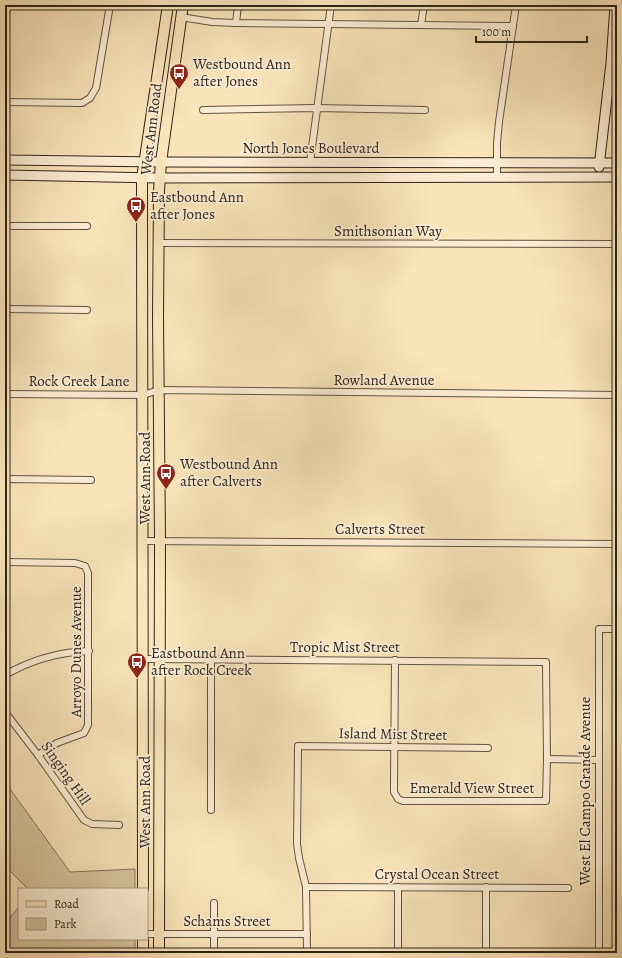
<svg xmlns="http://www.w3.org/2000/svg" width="622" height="958" viewBox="0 0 622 958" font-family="Alegreya,serif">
	<rect width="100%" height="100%" fill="#fbe4ba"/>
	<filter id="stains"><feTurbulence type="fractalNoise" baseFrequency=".005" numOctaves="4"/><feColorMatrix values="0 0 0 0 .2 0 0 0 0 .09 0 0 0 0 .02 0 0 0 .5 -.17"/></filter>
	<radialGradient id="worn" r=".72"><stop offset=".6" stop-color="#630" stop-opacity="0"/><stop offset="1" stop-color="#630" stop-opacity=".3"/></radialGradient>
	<g fill="#d8c49f" stroke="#83745d">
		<polygon points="5,782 70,872 135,869 135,889 28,889 5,866"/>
		<polygon points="19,907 19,939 135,939 135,953 5,953 5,927 12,915"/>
	</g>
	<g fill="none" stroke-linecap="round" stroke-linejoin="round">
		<g stroke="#615543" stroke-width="8">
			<g id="street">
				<polyline points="181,17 212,22 236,23 513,26"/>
				<polyline points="236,23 238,5"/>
				<polyline points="421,25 424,5"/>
				<polyline points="5,102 82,103 90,98 96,88 110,5"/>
				<polyline points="203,110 316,108 425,110"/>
				<polyline points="310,162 331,5"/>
				<polyline points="497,177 497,143 499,122 516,5"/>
				<polyline points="5,226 87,226"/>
				<polyline points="158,243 617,244"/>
				<polyline points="5,309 87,310"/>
				<polyline points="5,394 143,395 159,390 617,395"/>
				<polyline points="5,479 91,480"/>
				<polyline points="143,541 617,544"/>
				<polyline points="5,562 75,563 85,566 88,573 88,725 84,733 57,743 38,755"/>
				<polyline points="143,659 546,662 547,759 546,801 403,801 398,799 394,792 394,785 395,660"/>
				<polyline points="211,659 211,810"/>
				<path d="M 5,675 C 31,660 59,652 89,651"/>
				<polyline points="5,712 38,755 84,820 92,824 119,825"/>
				<polyline points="547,759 599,760"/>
				<polyline points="306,887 568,888"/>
				<polyline points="398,887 398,953"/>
				<polyline points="486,887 486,953"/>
				<polyline points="214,903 214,953"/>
				<polyline points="147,934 307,934"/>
				<polyline points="307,953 306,887 299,858 297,844 298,746 488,748"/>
				<polyline points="599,953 599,629 617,629"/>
			</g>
		</g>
		<g stroke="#2e251b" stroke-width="11">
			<g id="secondary">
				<polyline points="5,160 161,162 617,163"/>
				<polyline points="599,167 611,63 615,5"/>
				<polyline points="5,175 159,178 617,177"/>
			</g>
		</g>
		<g stroke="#2e251b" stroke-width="12">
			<g id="primary">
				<polyline points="143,889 142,178 168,5"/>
				<polyline points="143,939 143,953"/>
				<polyline points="159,953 160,541 158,317 159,191 161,162 183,5"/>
			</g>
		</g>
		<use href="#street" stroke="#fcedd2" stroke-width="6"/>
		<use href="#secondary" stroke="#fcedd2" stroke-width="9"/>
		<use href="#primary" stroke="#fbe4ba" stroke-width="10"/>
	</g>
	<defs>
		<g id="bus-pin" transform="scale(1)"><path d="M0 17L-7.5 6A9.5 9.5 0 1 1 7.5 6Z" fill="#8f2418" stroke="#fcedd2"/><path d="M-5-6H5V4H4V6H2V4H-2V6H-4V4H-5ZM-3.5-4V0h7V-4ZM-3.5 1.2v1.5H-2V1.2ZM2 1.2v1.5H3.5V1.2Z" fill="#fff"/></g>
	</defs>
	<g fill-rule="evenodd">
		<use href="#bus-pin" x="179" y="73"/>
		<use href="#bus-pin" x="136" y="206"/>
		<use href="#bus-pin" x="166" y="473"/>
		<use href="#bus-pin" x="137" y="662"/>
	</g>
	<g text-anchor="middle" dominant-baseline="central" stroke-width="3.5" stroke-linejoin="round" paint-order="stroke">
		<g font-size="15" fill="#2e251b" stroke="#fcedd2" text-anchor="start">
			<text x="193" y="64">Westbound Ann<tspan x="193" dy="17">after Jones</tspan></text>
			<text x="150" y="197">Eastbound Ann<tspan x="150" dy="17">after Jones</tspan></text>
			<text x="180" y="464">Westbound Ann<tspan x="180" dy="17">after Calverts</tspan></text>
			<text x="151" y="653">Eastbound Ann<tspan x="151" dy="17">after Rock Creek</tspan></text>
		</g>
		<g font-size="15" fill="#2e251b" stroke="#fcedd2">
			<text transform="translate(151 129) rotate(-83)">West Ann Road</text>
			<text x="311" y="148">North Jones Boulevard</text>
			<text x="388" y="231">Smithsonian Way</text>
			<text x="384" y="380">Rowland Avenue</text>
			<text x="79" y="381">Rock Creek Lane</text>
			<text transform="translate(145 478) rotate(-90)">West Ann Road</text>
			<text x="380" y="529">Calverts Street</text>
			<text x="345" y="647">Tropic Mist Street</text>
			<text transform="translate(76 652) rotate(-90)">Arroyo Dunes Avenue</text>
			<text transform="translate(393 734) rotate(1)">Island Mist Street</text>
			<text transform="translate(66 773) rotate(55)">Singing Hill</text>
			<text x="472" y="788">Emerald View Street</text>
			<text transform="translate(585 791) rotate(-90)">West El Campo Grande Avenue</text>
			<text transform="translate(145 802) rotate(-90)">West Ann Road</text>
			<text x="437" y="874">Crystal Ocean Street</text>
			<text x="227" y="921">Schams Street</text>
		</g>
	</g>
	<rect width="622" height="958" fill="none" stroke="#fbe4ba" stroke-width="20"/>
	<rect x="6" y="6" width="610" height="946" fill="none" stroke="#2e251b" stroke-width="2"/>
	<rect x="10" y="10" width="602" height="938" fill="none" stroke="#2e251b"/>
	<rect x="18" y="888" width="130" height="52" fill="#fcedd2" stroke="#aa9d89"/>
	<rect x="26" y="901" width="20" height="6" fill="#fbe4ba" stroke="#aa9d89"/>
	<text x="54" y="908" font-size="12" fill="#2e251b">Road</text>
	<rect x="26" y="918" width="20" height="12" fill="#d8c49f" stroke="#aa9d89"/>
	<text x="54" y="928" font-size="12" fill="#2e251b">Park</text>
	<path d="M476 36v6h111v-6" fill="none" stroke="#2e251b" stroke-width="2"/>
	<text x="482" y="36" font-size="12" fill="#2e251b" stroke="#fcedd2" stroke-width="3" paint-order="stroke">100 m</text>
	<rect width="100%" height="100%" filter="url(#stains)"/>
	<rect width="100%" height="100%" fill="url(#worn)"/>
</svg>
